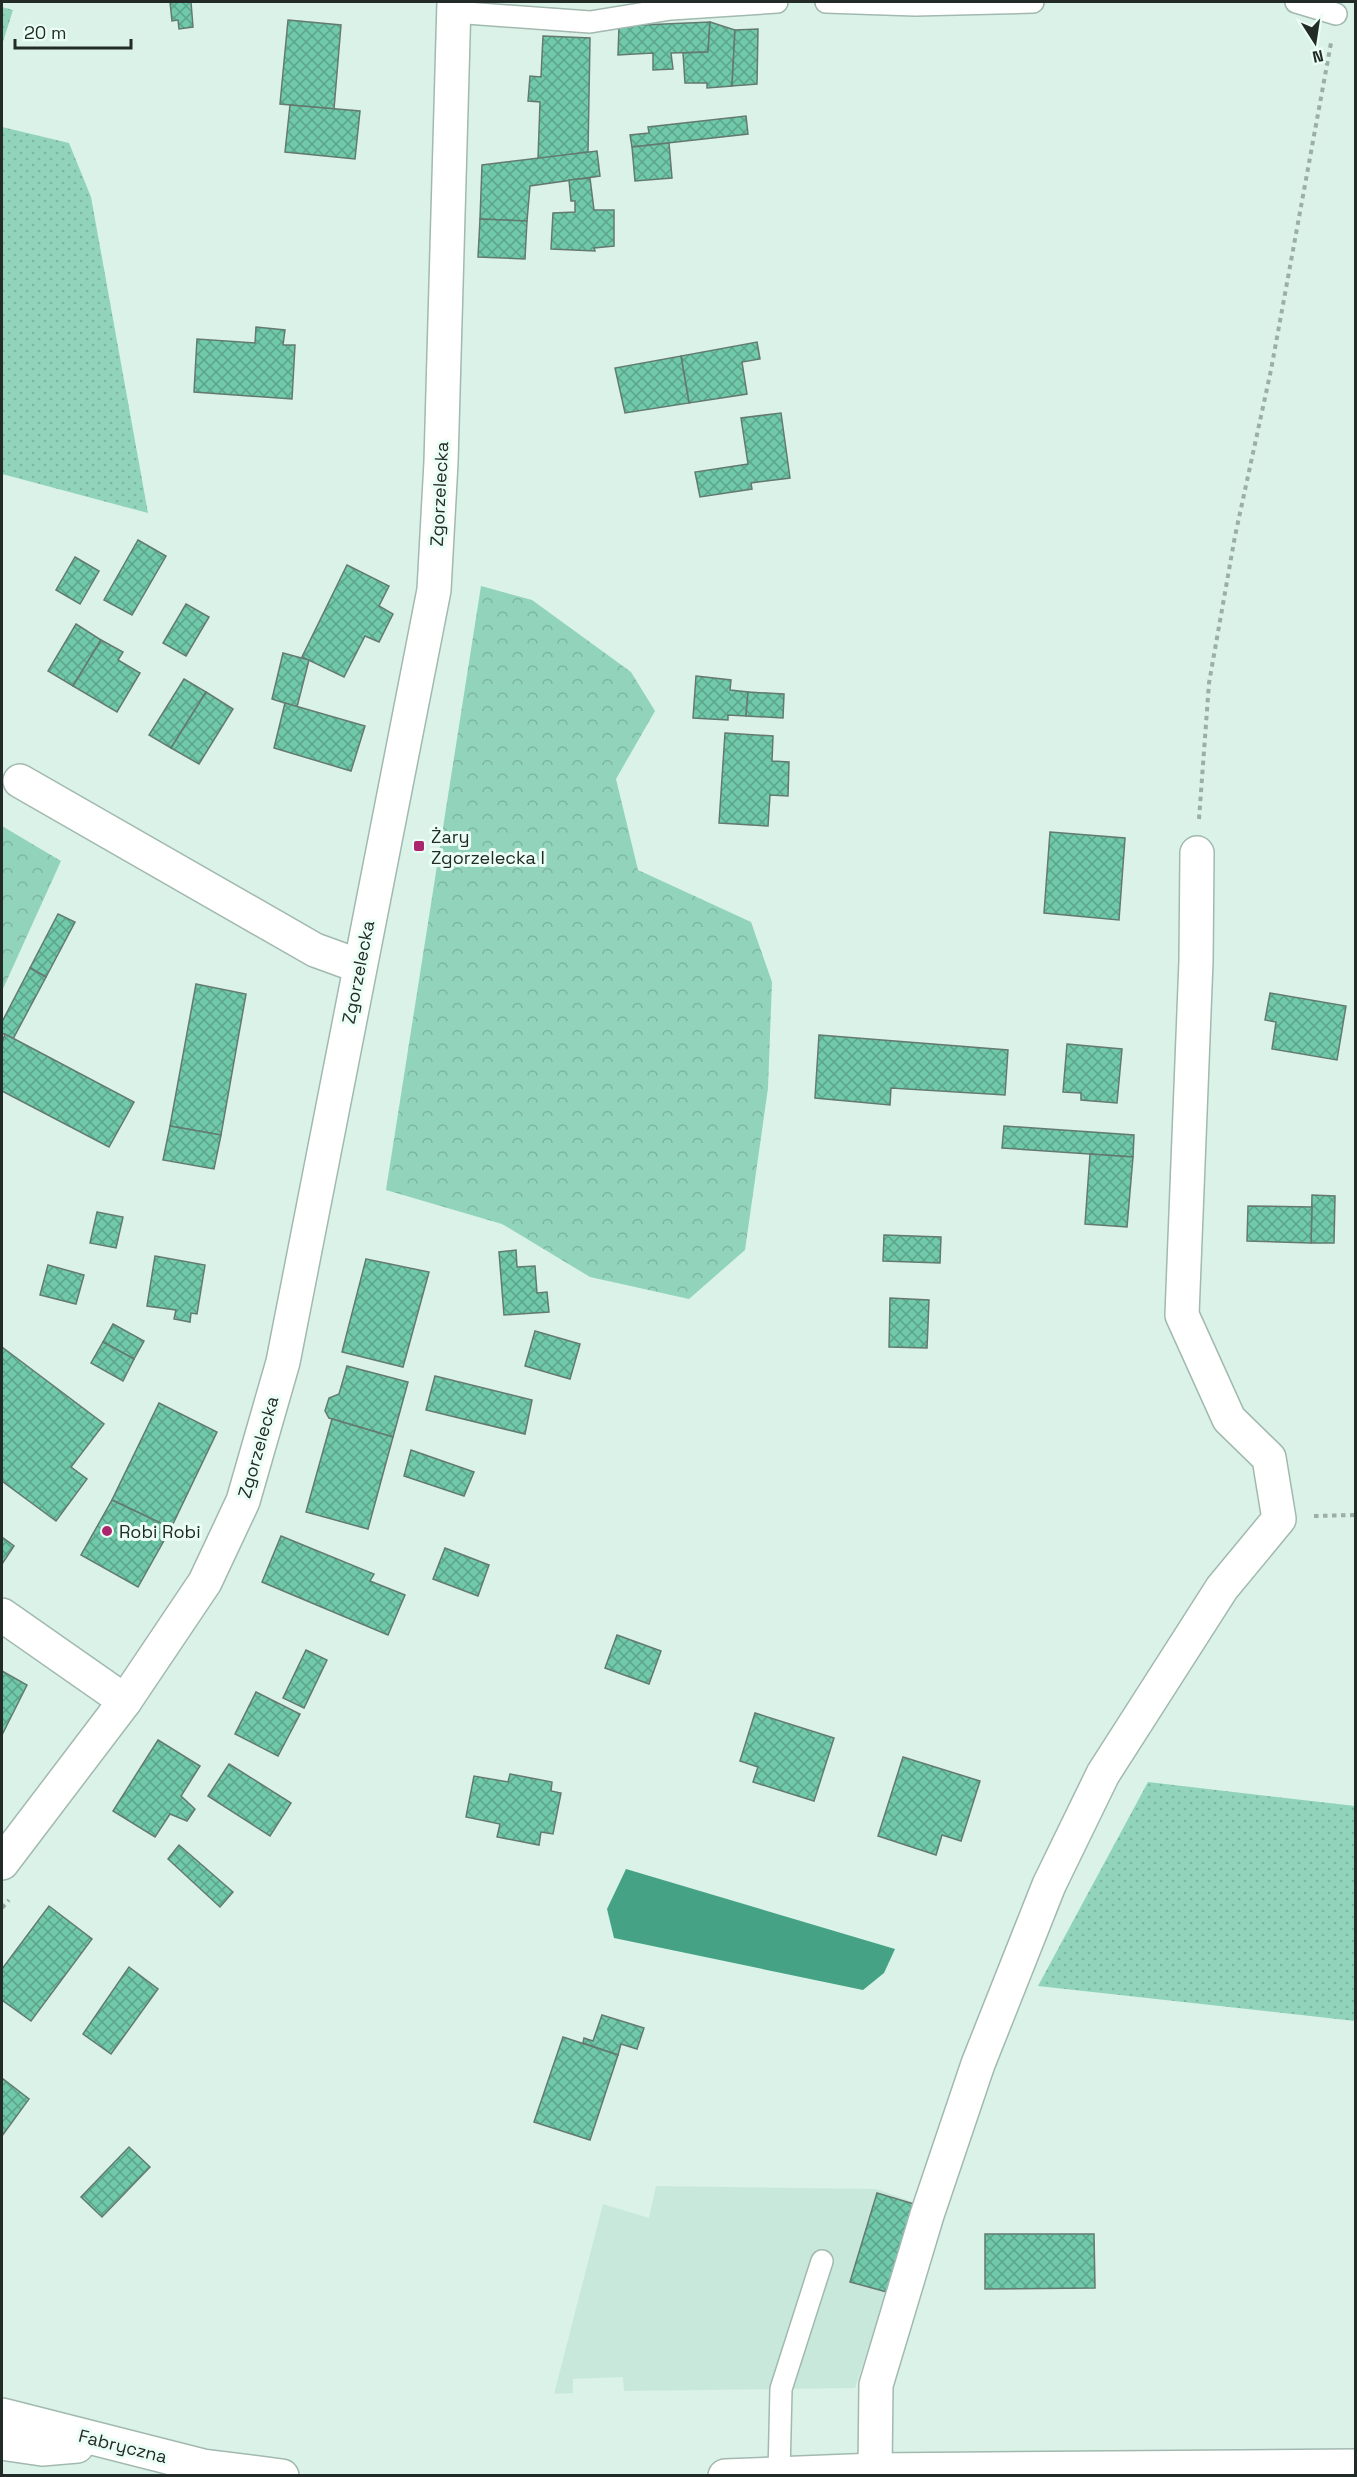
<svg xmlns="http://www.w3.org/2000/svg" width="1357" height="2477" viewBox="0 0 1357 2477" font-family="'Space Grotesk',sans-serif">
	<defs>
		<pattern id="grass-dots" width="8" height="8" patternUnits="userSpaceOnUse" patternTransform="scale(1.5)"><rect width="8" height="8" fill="#91d4bb"/><path d="M2 2h.1M6 6h.1" fill="none" stroke="#7db6a1" stroke-width="1.8" stroke-linecap="round"/></pattern>
		<pattern id="forest-crowns" width="20" height="18" patternUnits="userSpaceOnUse" patternTransform="scale(1.5)"><rect width="20" height="18" fill="#91d4bb"/><path d="M2 6a3 3 0 1 1 6 0M12 15a3 3 0 1 1 6 0" fill="none" stroke="#7db6a1"/></pattern>
		<pattern id="building-cross-hatch" width="8" height="8" patternUnits="userSpaceOnUse" patternTransform="scale(1.5)"><rect width="8" height="8" fill="#6fc9aa"/><path d="M0 0l8 8M0 8l8-8" fill="none" stroke="#5ba38a"/></pattern>
	</defs>
	<rect width="100%" height="100%" fill="#daf2e8"/>
	<polygon fill="#c8e8db" points="656,2186 876,2189 916,2203 855,2388 624,2391 623,2377 573,2379 573,2393 554,2394 603,2204 649,2218"/>
	<g fill="url(#grass-dots)">
		<polygon points="2,7 13,10 2,45"/>
		<polygon points="2,127 69,143 91,197 148,513 2,474"/>
		<polygon points="1148,1782 1355,1806 1355,2021 1038,1986"/>
	</g>
	<g fill="url(#forest-crowns)">
		<polygon points="481,586 532,600 631,672 655,711 616,779 638,870 751,922 772,982 768,1088 745,1250 689,1299 590,1277 502,1224 386,1190"/>
		<polygon points="2,826 61,861 2,991"/>
	</g>
	<polygon fill="#46a285" points="626,1869 895,1949 884,1973 863,1990 614,1938 607,1909"/>
	<g fill="url(#building-cross-hatch)" stroke="#647a71" stroke-width="1.5">
		<polygon points="170,2 191,2 193,27 179,29 178,20 172,21"/>
		<polygon points="288,20 341,25 334,109 280,104"/>
		<polygon points="710,22 708,52 671,53 673,69 653,70 653,53 618,55 619,26"/>
		<polygon points="710,22 735,30 732,86 707,88 707,83 685,83 683,53 708,52"/>
		<polygon points="758,29 757,84 732,86 735,30"/>
		<polygon points="543,36 590,38 588,152 538,159 540,102 528,101 530,76 541,77"/>
		<polygon points="290,105 360,111 355,159 285,152"/>
		<polygon points="746,116 748,134 632,147 630,135 649,133 648,127"/>
		<polygon points="669,143 672,178 635,181 632,147"/>
		<polygon points="597,151 600,176 530,186 527,221 480,219 482,165"/>
		<polygon points="590,178 594,210 614,210 614,246 594,248 595,251 551,249 553,213 575,212 575,201 571,201 569,180"/>
		<polygon points="480,219 527,221 525,259 478,257"/>
		<polygon points="256,327 285,330 283,345 295,345 292,399 194,392 197,339 255,343"/>
		<polygon points="757,342 760,359 742,362 747,394 689,403 681,356"/>
		<polygon points="681,356 689,403 625,413 615,368"/>
		<polygon points="781,413 790,478 751,483 752,489 700,497 695,472 748,464 741,418"/>
		<polygon points="138,540 166,556 132,615 104,600"/>
		<polygon points="75,557 99,571 80,604 56,590"/>
		<polygon points="347,565 389,586 379,606 393,614 379,642 365,636 344,677 302,657"/>
		<polygon points="186,604 209,617 186,656 163,643"/>
		<polygon points="76,624 101,640 73,686 48,671"/>
		<polygon points="101,640 123,652 118,660 140,673 117,712 73,686"/>
		<polygon points="283,653 309,660 297,707 272,699"/>
		<polygon points="696,676 731,680 730,690 748,692 746,716 728,715 728,720 693,718"/>
		<polygon points="184,679 206,692 171,748 149,735"/>
		<polygon points="206,692 233,709 199,764 171,748"/>
		<polygon points="748,692 784,694 783,718 746,716"/>
		<polygon points="285,703 365,726 351,771 274,748"/>
		<polygon points="725,733 773,736 772,761 789,762 788,796 770,795 768,826 719,823"/>
		<polygon points="1050,832 1125,838 1119,920 1044,913"/>
		<polygon points="58,914 75,922 46,977 30,968"/>
		<polygon points="30,968 46,977 13,1039 2,1033 2,1022"/>
		<polygon points="196,984 246,994 221,1135 170,1126"/>
		<polygon points="1270,993 1346,1006 1337,1060 1272,1049 1276,1022 1265,1020"/>
		<polygon points="5,1034 134,1102 109,1147 2,1091 2,1042"/>
		<polygon points="819,1035 1008,1050 1005,1095 891,1088 890,1105 815,1098"/>
		<polygon points="1067,1044 1122,1049 1117,1103 1081,1100 1081,1093 1063,1092"/>
		<polygon points="170,1126 221,1135 214,1169 163,1160"/>
		<polygon points="1004,1126 1134,1135 1133,1157 1002,1148"/>
		<polygon points="1090,1154 1133,1157 1127,1227 1085,1224"/>
		<polygon points="1312,1195 1335,1196 1334,1243 1311,1243"/>
		<polygon points="1248,1206 1312,1207 1311,1243 1247,1241"/>
		<polygon points="97,1212 123,1217 116,1248 90,1243"/>
		<polygon points="884,1235 941,1237 940,1263 883,1261"/>
		<polygon points="516,1250 517,1267 535,1266 537,1293 547,1292 549,1312 504,1315 499,1252"/>
		<polygon points="155,1256 205,1265 197,1314 191,1313 190,1322 174,1319 176,1310 147,1306"/>
		<polygon points="366,1259 429,1272 403,1367 342,1352"/>
		<polygon points="48,1265 84,1275 76,1304 40,1295"/>
		<polygon points="890,1298 929,1300 927,1348 889,1347"/>
		<polygon points="113,1324 144,1341 134,1359 103,1342"/>
		<polygon points="535,1331 580,1344 570,1379 525,1366"/>
		<polygon points="103,1342 134,1359 123,1381 91,1363"/>
		<polygon points="2,1347 104,1424 71,1467 87,1479 56,1521 2,1481"/>
		<polygon points="347,1366 408,1382 393,1437 329,1418 325,1411 329,1398 339,1394"/>
		<polygon points="435,1376 532,1400 525,1434 426,1410"/>
		<polygon points="159,1403 217,1432 171,1528 112,1500"/>
		<polygon points="332,1419 393,1437 368,1529 306,1512"/>
		<polygon points="411,1450 474,1472 464,1496 404,1476"/>
		<polygon points="112,1500 171,1528 138,1587 81,1555"/>
		<polygon points="281,1536 374,1574 370,1581 405,1595 388,1635 262,1582"/>
		<polygon points="2,1537 14,1546 2,1564"/>
		<polygon points="445,1548 489,1565 478,1596 433,1579"/>
		<polygon points="617,1635 661,1651 649,1684 605,1668"/>
		<polygon points="306,1650 327,1660 304,1708 283,1698"/>
		<polygon points="2,1671 27,1685 2,1735"/>
		<polygon points="256,1692 300,1714 278,1756 235,1734"/>
		<polygon points="755,1713 834,1738 814,1801 753,1782 758,1767 740,1761"/>
		<polygon points="158,1740 200,1766 181,1796 195,1809 187,1821 170,1814 155,1837 113,1811"/>
		<polygon points="903,1757 980,1781 961,1841 942,1835 936,1855 878,1836"/>
		<polygon points="229,1764 291,1803 270,1836 208,1796"/>
		<polygon points="510,1774 552,1782 551,1791 561,1793 553,1834 541,1832 539,1845 497,1837 500,1824 466,1817 474,1776 508,1782"/>
		<polygon points="179,1845 233,1892 220,1907 168,1859"/>
		<polygon points="49,1906 92,1939 31,2021 2,2000 2,1969"/>
		<polygon points="129,1967 158,1989 111,2054 83,2034"/>
		<polygon points="602,2015 644,2028 637,2049 621,2044 618,2055 583,2043 584,2038 593,2041"/>
		<polygon points="563,2037 618,2055 590,2140 534,2122"/>
		<polygon points="2,2078 29,2099 2,2136"/>
		<polygon points="129,2147 150,2167 102,2217 81,2197"/>
		<polygon points="877,2193 914,2204 887,2292 850,2282"/>
		<polygon points="985,2234 1094,2234 1095,2288 985,2289"/>
	</g>
	<g fill="none" stroke-linecap="round" stroke-linejoin="round">
		<g stroke="#a2b9af" stroke-width="24">
			<g id="service">
				<polyline points="826,2 915,5 1033,2"/>
				<polyline points="1296,2 1336,14"/>
				<polyline points="453,12 590,22 671,9 777,2"/>
				<polyline points="779,2474 781,2389 822,2261"/>
			</g>
		</g>
		<g stroke="#a2b9af" stroke-width="36">
			<g id="minor">
				<polyline points="20,781 315,950 359,966"/>
				<polyline points="2,1615 125,1701"/>
				<polyline points="875,2470 876,2385 927,2215 978,2064 1049,1885 1103,1774 1222,1588 1279,1519 1269,1458 1229,1419 1182,1315 1196,961 1197,853"/>
			</g>
		</g>
		<g stroke="#a2b9af" stroke-width="36">
			<g id="tertiary">
				<polyline points="2,1863 125,1701 205,1582 243,1501 283,1362 434,590 441,462 454,2"/>
				<polyline points="2,2415 203,2466 282,2476"/>
				<polyline points="2,2443 42,2449 77,2446"/>
				<polyline points="725,2476 875,2470 1356,2466"/>
			</g>
		</g>
		<g stroke="#9cafa7" stroke-width="4" stroke-dasharray="4.5 4.5" stroke-linecap="butt">
			<polyline points="1199,819 1209,683 1235,536 1271,370 1331,43"/>
			<polyline points="1314,1516 1356,1515"/>
			<polyline points="2,1908 9,1900"/>
		</g>
		<use href="#service" stroke="#fff" stroke-width="21"/>
		<use href="#minor" stroke="#fff" stroke-width="33"/>
		<use href="#tertiary" stroke="#fff" stroke-width="33"/>
	</g>
	<g fill="#ac266d" stroke="#ebfef6" stroke-width="2">
		<rect x="413" y="840" width="12" height="12" rx="3"/>
		<circle cx="107" cy="1531" r="6"/>
	</g>
	<g text-anchor="middle" dominant-baseline="central" stroke-width="6" stroke-linejoin="round" paint-order="stroke">
		<g font-size="18" fill="#222b28" stroke="#ebfef6">
			<text transform="translate(439 494) rotate(-87)">Zgorzelecka</text>
			<text transform="translate(358 972) rotate(-79)">Zgorzelecka</text>
			<text transform="translate(258 1447) rotate(-74)">Zgorzelecka</text>
			<text transform="translate(123 2446) rotate(14)">Fabryczna</text>
		</g>
		<g font-size="18" fill="#222b28" stroke="#ebfef6" text-anchor="start">
			<text x="431" y="836">Żary<tspan x="431" dy="21">Zgorzelecka I</tspan></text>
			<text x="119" y="1531">Robi Robi</text>
		</g>
	</g>
	<rect width="1357" height="2477" fill="none" stroke="#222b28" stroke-width="6"/>
	<g transform="translate(1315 42) rotate(168)" stroke="#ebfef6" stroke-width="4.5" paint-order="stroke">
	<path d="M0-4.5L10 22L0 15L-10 22Z" fill="#222b28"/>
	<text y="-9" font-size="16" font-weight="bold" text-anchor="middle" fill="#222b28">N</text>
	</g>
	<path d="M15 39v9h116v-9" fill="none" stroke="#222b28" stroke-width="3"/>
	<text x="24" y="39" font-size="18" fill="#222b28" stroke="#ebfef6" stroke-width="4.5" paint-order="stroke">20 m</text>
</svg>
